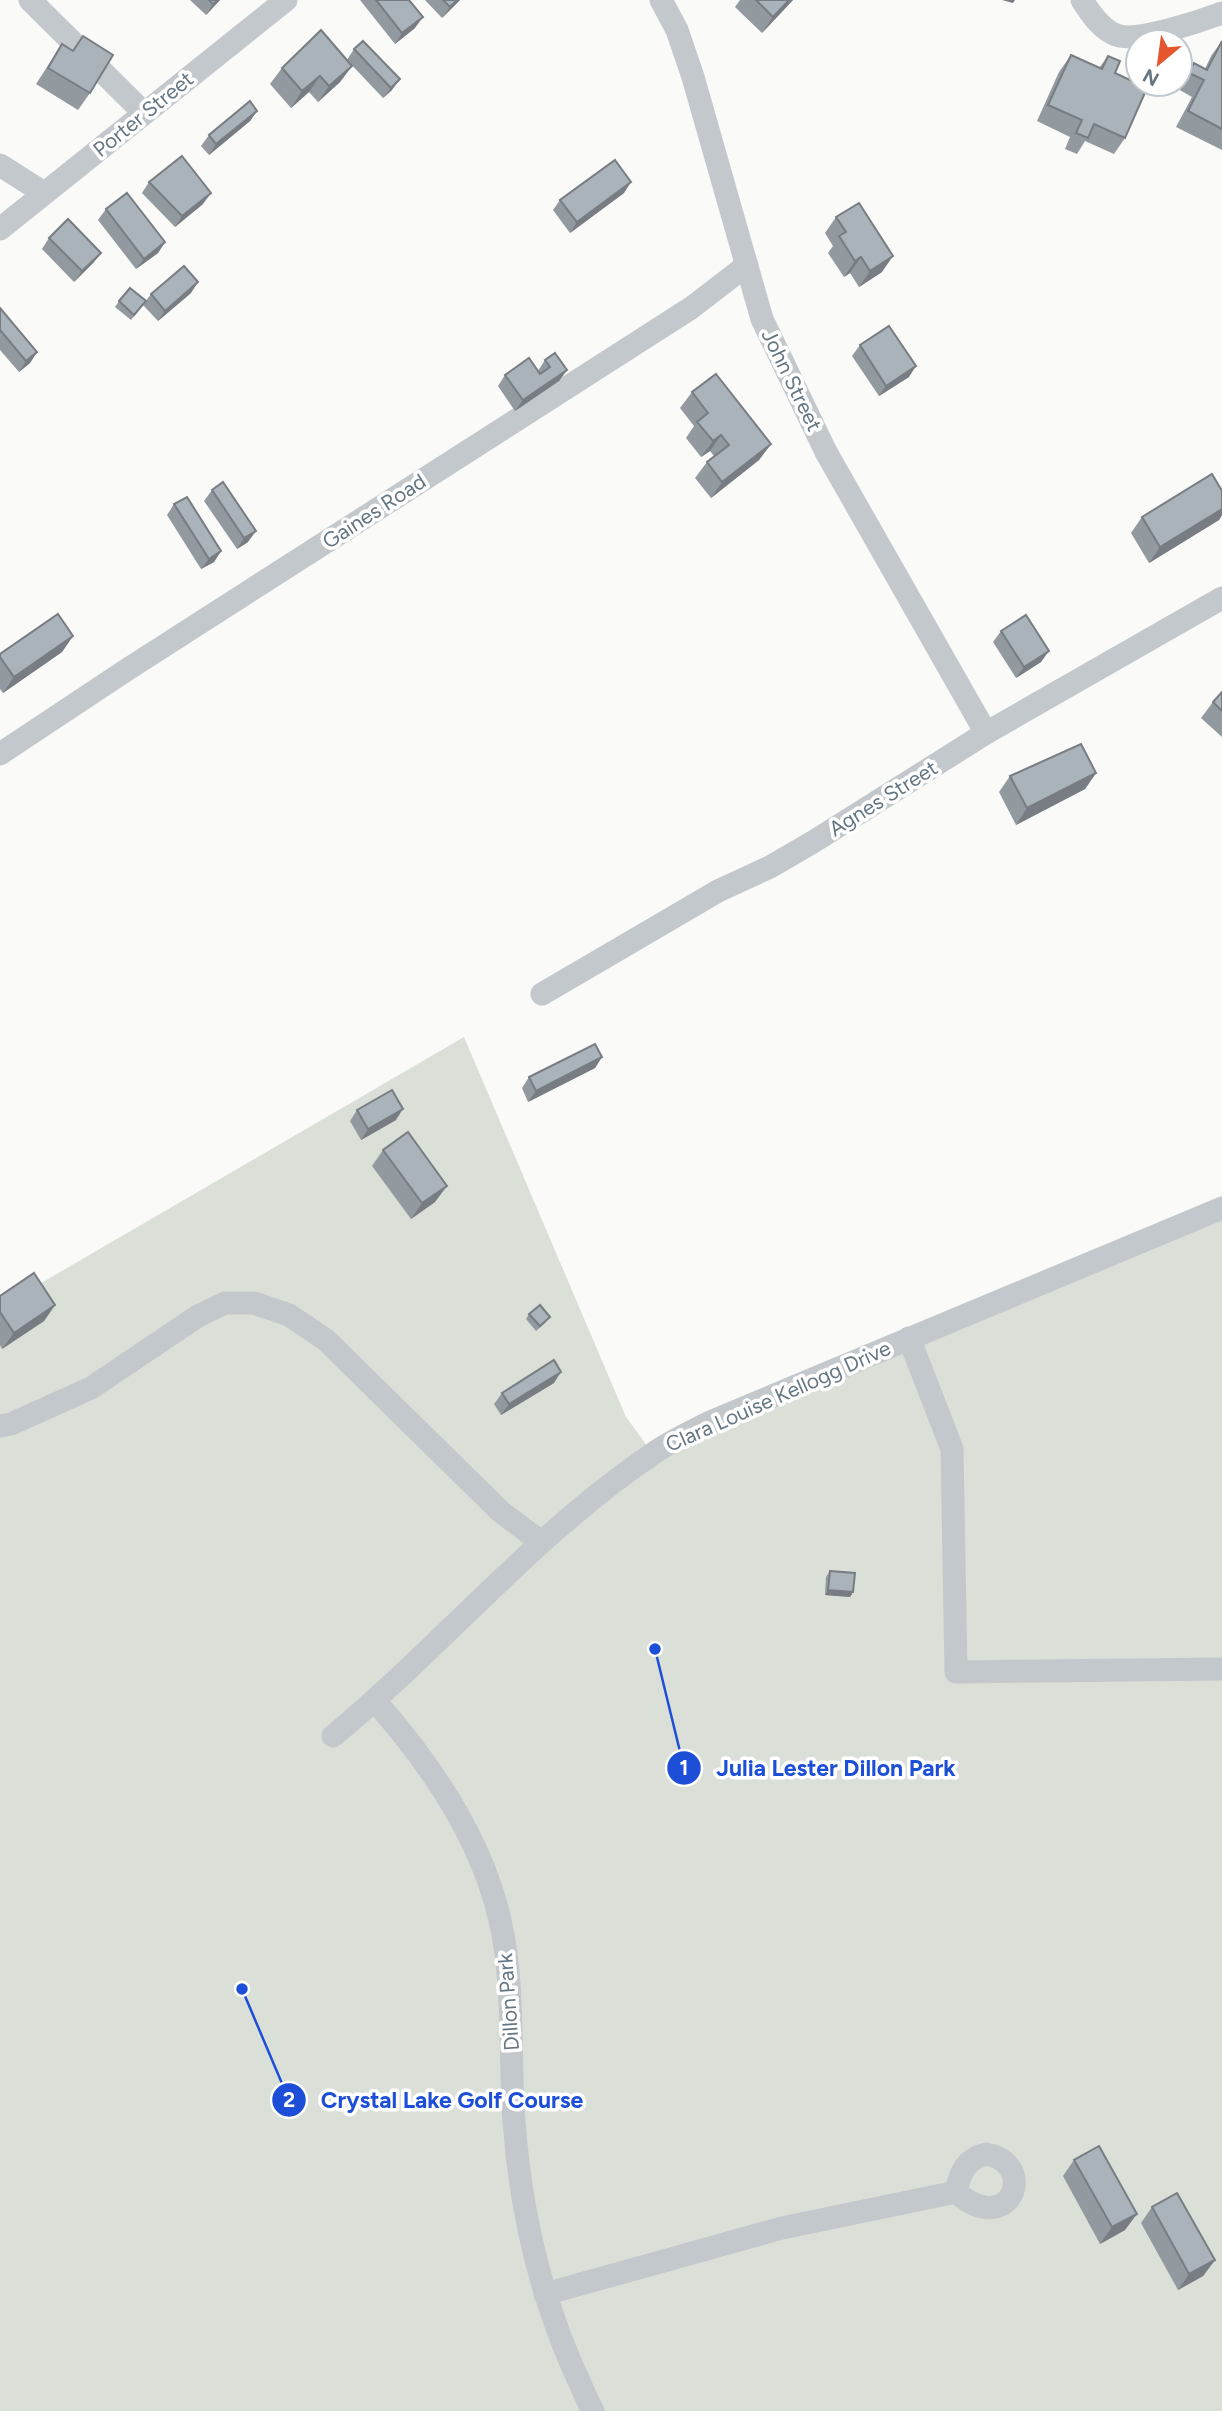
<svg xmlns="http://www.w3.org/2000/svg" width="1222" height="2411" viewBox="0 0 1222 2411" font-family="Figtree,sans-serif">
	<rect width="100%" height="100%" fill="#fafaf8"/>
	<polygon fill="#dadfd7" points="464,1037 626,1417 656,1458 720,1425 1222,1218 1222,2411 0,2411 0,1307"/>
	<g fill="none" stroke-linecap="round" stroke-linejoin="round">
		<g stroke="#c3c8cc" stroke-width="23">
			<polyline points="30,0 144,113"/>
			<polyline points="661,0 677,30 693,77 762,319 826,452 986,733"/>
			<path d="M 1082,0 C 1090,13 1101,29 1116,35 C 1136,43 1201,21 1222,13"/>
			<polyline points="0,165 44,193"/>
			<polyline points="0,229 286,0"/>
			<polyline points="0,754 128,669 691,308 747,265"/>
			<polyline points="542,994 718,891 770,867 813,842 986,733 1222,598"/>
			<polyline points="909,1338 952,1449 956,1672 1222,1669"/>
			<polyline points="0,1426 11,1424 91,1388 198,1316 225,1303 254,1303 289,1315 326,1340 500,1511 541,1542"/>
			<path d="M 375,1701 C 431,1764 481,1837 500,1920 C 515,1986 509,2054 514,2121 C 520,2206 539,2290 573,2368 C 580,2382 585,2397 593,2411"/>
			<path d="M 333,1736 C 443,1645 535,1533 654,1453 C 671,1441 691,1432 710,1422 L 1222,1208"/>
			<path d="M 986,2154 C 1039,2163 1011,2240 956,2192 C 960,2172 966,2159 986,2154 Z"/>
			<polyline points="545,2294 782,2228 956,2192"/>
		</g>
	</g>
	<g fill="#929a9f">
		<polygon points="190,0 220,0 206,15"/>
		<polygon points="360,0 409,0 415,28 395,44"/>
		<polygon points="425,0 460,0 442,18"/>
		<polygon points="740,0 793,0 762,33 735,7"/>
		<polygon points="83,36 90,93 78,110 36,84 62,44 73,51"/>
		<polygon points="363,41 392,90 383,98 347,60 352,66 340,82 318,102 309,92 291,108 270,84 282,68 347,60 354,49"/>
		<polygon points="1222,41 1222,150 1176,127 1192,97 1178,89 1183,79 1194,63 1205,69 1211,56"/>
		<polygon points="1071,55 1099,68 1108,56 1115,73 1125,138 1114,154 1085,141 1077,154 1065,149 1070,137 1037,121 1059,72"/>
		<polygon points="257,111 250,121 209,155 201,146 209,135"/>
		<polygon points="149,182 203,204 175,227 142,193"/>
		<polygon points="624,193 570,233 553,210 560,200"/>
		<polygon points="106,209 165,242 158,253 136,269 98,220"/>
		<polygon points="836,217 882,272 859,287 850,273 844,277 828,253 833,246 825,233"/>
		<polygon points="49,238 101,253 93,263 74,282 42,249"/>
		<polygon points="191,293 158,321 143,305 131,320 115,307 119,301 146,301 151,294"/>
		<polygon points="0,308 37,352 30,363 19,372 0,350"/>
		<polygon points="860,345 909,377 879,396 852,356"/>
		<polygon points="545,360 567,370 559,381 515,411 498,386 505,375 538,371"/>
		<polygon points="692,392 771,444 759,460 711,498 695,478 707,462 714,456 710,451 701,457 686,438 694,426 680,408"/>
		<polygon points="212,490 248,542 237,549 204,501"/>
		<polygon points="1222,491 1222,515 1219,520 1149,563 1131,533 1142,517"/>
		<polygon points="174,504 221,551 214,562 201,569 167,515"/>
		<polygon points="1001,631 1041,662 1016,678 993,642"/>
		<polygon points="73,636 62,652 3,693 0,689 0,654"/>
		<polygon points="1222,692 1222,737 1201,718 1213,702"/>
		<polygon points="1096,773 1085,789 1016,825 999,792 1010,776"/>
		<polygon points="602,1057 595,1068 528,1102 522,1088 529,1077"/>
		<polygon points="357,1110 396,1120 361,1140 350,1121"/>
		<polygon points="383,1150 435,1202 411,1219 372,1166"/>
		<polygon points="0,1296 55,1305 44,1321 2,1349 0,1345"/>
		<polygon points="529,1314 546,1322 536,1331 526,1319"/>
		<polygon points="554,1383 501,1415 494,1404 502,1393"/>
		<polygon points="830,1571 853,1592 850,1597 825,1595 826,1577"/>
		<polygon points="1074,2160 1125,2230 1100,2244 1063,2176"/>
		<polygon points="1152,2207 1215,2260 1203,2276 1178,2290 1141,2223"/>
	</g>
	<g fill="#777d82">
		<polygon points="218,0 220,0 206,15 213,4"/>
		<polygon points="457,0 460,0 442,18 450,7"/>
		<polygon points="789,0 793,0 762,33 773,17"/>
		<polygon points="1002,0 1015,0 1013,3"/>
		<polygon points="423,17 415,28 395,44 402,33"/>
		<polygon points="352,66 340,82 318,102 329,86"/>
		<polygon points="320,76 309,92 291,108 302,91"/>
		<polygon points="400,79 392,90 383,98 391,88"/>
		<polygon points="257,111 250,121 209,155 216,144"/>
		<polygon points="631,182 624,193 570,233 577,222"/>
		<polygon points="211,193 203,204 175,227 182,216"/>
		<polygon points="165,242 158,253 136,269 144,259"/>
		<polygon points="101,253 93,263 74,282 82,271"/>
		<polygon points="893,256 882,272 859,287 870,271"/>
		<polygon points="861,257 850,273 844,277 855,261"/>
		<polygon points="198,282 191,293 158,321 165,311"/>
		<polygon points="37,352 30,363 19,372 26,361"/>
		<polygon points="916,366 909,377 879,396 886,386"/>
		<polygon points="567,370 559,381 515,411 523,400"/>
		<polygon points="721,435 710,451 701,457 713,441"/>
		<polygon points="771,444 759,460 711,498 722,482"/>
		<polygon points="1222,509 1222,515 1219,520 1149,563 1160,547"/>
		<polygon points="256,531 248,542 237,549 244,538"/>
		<polygon points="221,551 214,562 201,569 209,559"/>
		<polygon points="73,636 62,652 3,693 14,677"/>
		<polygon points="1049,651 1041,662 1016,678 1024,667"/>
		<polygon points="1096,773 1085,789 1016,825 1027,808"/>
		<polygon points="602,1057 595,1068 528,1102 536,1091"/>
		<polygon points="403,1109 396,1120 361,1140 368,1129"/>
		<polygon points="447,1186 435,1202 411,1219 422,1203"/>
		<polygon points="55,1305 44,1321 2,1349 14,1333"/>
		<polygon points="561,1372 554,1383 501,1415 509,1404"/>
		<polygon points="828,1590 853,1592 850,1597 825,1595"/>
		<polygon points="1137,2214 1125,2230 1100,2244 1112,2227"/>
		<polygon points="1215,2260 1203,2276 1178,2290 1189,2274"/>
	</g>
	<g fill="#aab3b9" stroke="#777d82" stroke-width="2">
		<polygon points="209,0 218,0 213,4"/>
		<polygon points="376,0 409,0 423,17 402,33"/>
		<polygon points="443,0 457,0 450,7"/>
		<polygon points="756,0 789,0 773,17"/>
		<polygon points="321,30 352,66 329,86 320,76 302,91 282,68"/>
		<polygon points="83,36 113,55 90,93 48,68 62,44 73,51"/>
		<polygon points="363,41 400,79 391,88 354,49"/>
		<polygon points="1222,41 1222,129 1188,111 1204,80 1189,73 1194,63 1207,70"/>
		<polygon points="1071,55 1102,69 1108,56 1120,61 1115,73 1147,88 1125,138 1094,124 1088,138 1076,133 1082,120 1048,105"/>
		<polygon points="250,101 257,111 216,144 209,135"/>
		<polygon points="182,156 211,193 182,216 149,182"/>
		<polygon points="615,160 631,182 577,222 560,200"/>
		<polygon points="127,193 165,242 144,259 106,209"/>
		<polygon points="859,203 893,256 870,271 861,257 855,261 839,236 846,232 836,217"/>
		<polygon points="68,219 101,253 82,271 49,238"/>
		<polygon points="184,266 198,282 165,311 151,294"/>
		<polygon points="130,288 146,301 134,315 119,301"/>
		<polygon points="0,308 37,352 26,361 0,330"/>
		<polygon points="889,326 916,366 886,386 860,345"/>
		<polygon points="555,353 567,370 523,400 505,375 529,358 540,374 550,367 545,360"/>
		<polygon points="716,374 771,444 722,482 707,462 729,445 721,435 713,441 697,422 708,413 692,392"/>
		<polygon points="1212,474 1222,491 1222,509 1160,547 1142,517"/>
		<polygon points="223,482 256,531 244,538 212,490"/>
		<polygon points="187,497 221,551 209,559 174,504"/>
		<polygon points="58,614 73,636 14,677 0,657 0,654"/>
		<polygon points="1026,615 1049,651 1024,667 1001,631"/>
		<polygon points="1222,692 1222,711 1213,702"/>
		<polygon points="1081,744 1096,773 1027,808 1010,776"/>
		<polygon points="595,1044 602,1057 536,1091 529,1077"/>
		<polygon points="392,1090 403,1109 368,1129 357,1110"/>
		<polygon points="408,1132 447,1186 422,1203 383,1150"/>
		<polygon points="34,1273 55,1305 14,1333 0,1312 0,1296"/>
		<polygon points="540,1305 550,1317 540,1326 529,1314"/>
		<polygon points="554,1360 561,1372 509,1404 502,1393"/>
		<polygon points="830,1571 855,1573 853,1592 828,1590"/>
		<polygon points="1099,2146 1137,2214 1112,2227 1074,2160"/>
		<polygon points="1177,2193 1215,2260 1189,2274 1152,2207"/>
	</g>
	<g text-anchor="middle" dominant-baseline="central" stroke-width="7" stroke-linejoin="round" paint-order="stroke">
		<g font-size="21" fill="#657683" stroke="#fff">
			<text transform="translate(143 114) rotate(-39)">Porter Street</text>
			<text transform="translate(792 380) rotate(64)">John Street</text>
			<text transform="translate(374 511) rotate(-33)">Gaines Road</text>
			<text transform="translate(883 798) rotate(-32)">Agnes Street</text>
			<text transform="translate(778 1396) rotate(-24)">Clara Louise Kellogg Drive</text>
			<text transform="translate(508 2002) rotate(-94)">Dillon Park</text>
		</g>
	</g>
	<path fill="none" stroke="#1d4ed8" stroke-width="2.5" d="M655 1649L684 1768M242 1989L289 2100"/>
	<g fill="#1d4ed8" stroke="#fff" stroke-width="2.5">
		<circle cx="655" cy="1649" r="7"/>
		<circle cx="242" cy="1989" r="7"/>
		<circle cx="684" cy="1768" r="18"/>
		<circle cx="289" cy="2100" r="18"/>
	</g>
	<g font-size="21" text-anchor="middle" font-weight="bold" fill="#fff">
		<text x="684" y="1775">1</text>
		<text x="289" y="2107">2</text>
	</g>
	<g font-size="23" text-anchor="middle" font-weight="bold" fill="#1d4ed8" stroke="#fff" stroke-width="7" stroke-linejoin="round" paint-order="stroke">
		<text x="836" y="1776">Julia Lester Dillon Park</text>
		<text x="452" y="2108">Crystal Lake Golf Course</text>
	</g>
	<g transform="translate(1159 63) rotate(209)"><circle r="33" fill="#ffffff" stroke="#c1c8cd" stroke-width="2"/>
	<path d="M0-5L12 26L0 18L-12 26Z" fill="#e4572e"/>
	<text y="-10" font-size="19" font-weight="bold" text-anchor="middle" fill="#657683">N</text>
	</g>
</svg>
